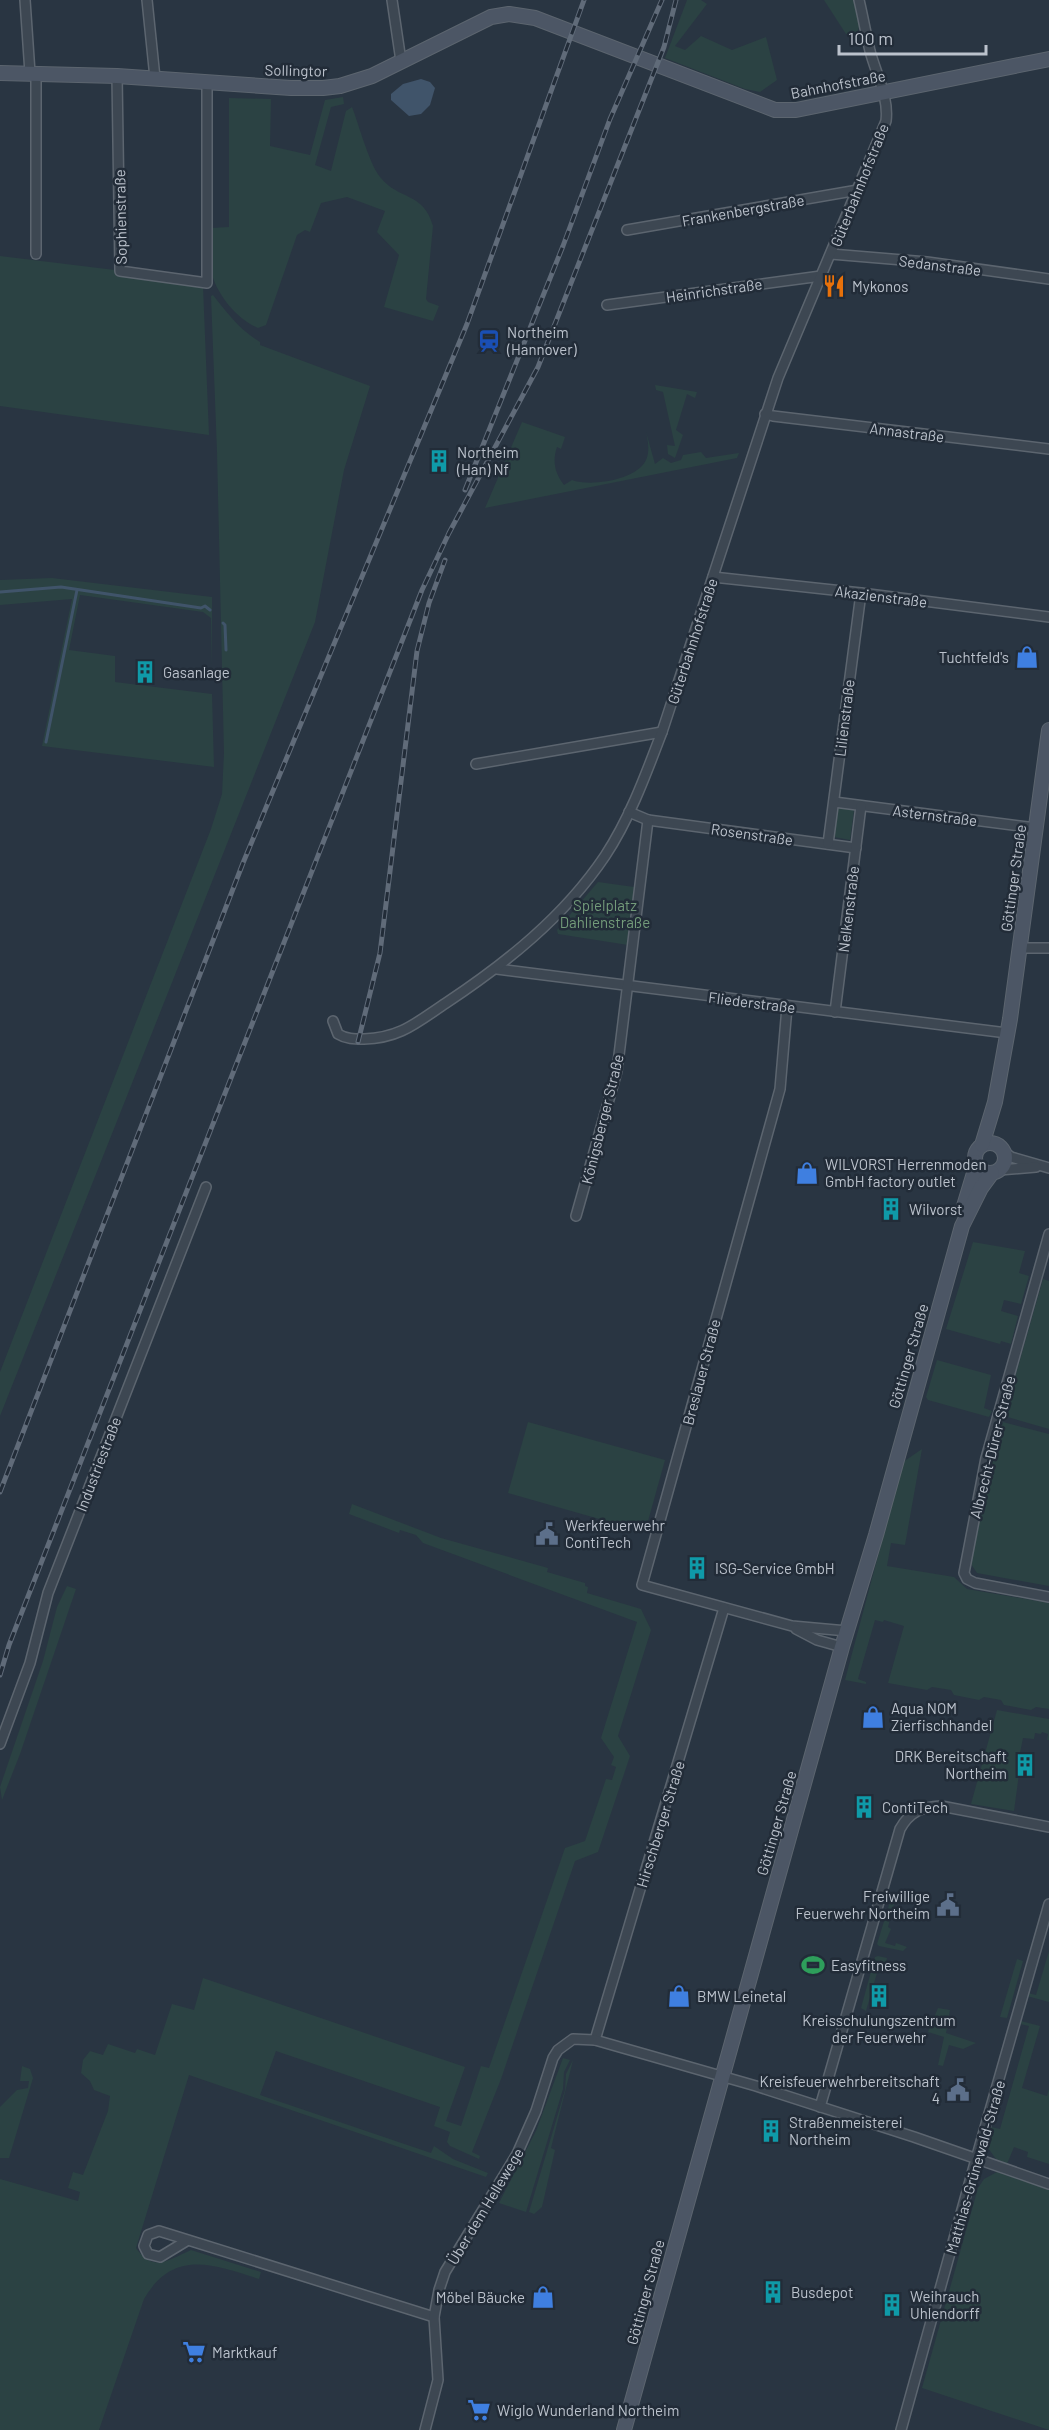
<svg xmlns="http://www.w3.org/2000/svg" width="1049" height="2430" viewBox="0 0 1049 2430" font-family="Barlow,sans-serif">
	<rect width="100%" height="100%" fill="#293542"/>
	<g fill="#2b4243">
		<polygon points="687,0 701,0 707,4 675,46 685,50 701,36 732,50 766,37 777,80 760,92 745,89 665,58"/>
		<polygon points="824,0 855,0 860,24 857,34 852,36 846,34"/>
		<path d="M 343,97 L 344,104 L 331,107 L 315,165 L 331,171 L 346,111 L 352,107 C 359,125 369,163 380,177 C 399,201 423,191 433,226 L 426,299 L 428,302 L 439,306 L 433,321 L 384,307 L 399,255 L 377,232 L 385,211 L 347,197 L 321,203 L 310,232 L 305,230 L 297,235 L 266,325 L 258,328 C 237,319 219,297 212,275 C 208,262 211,242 211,228 L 229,227 L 229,98 L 271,99 L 270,146 L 310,155 L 325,100 Z"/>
		<polygon points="0,256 115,270 116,274 203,286 209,435 0,406"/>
		<path d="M 213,295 C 227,313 240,330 260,342 L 260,345 L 370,386 L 344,470 L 315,622 L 0,1416 L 0,1372 L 211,829 L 222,794 L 224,753 L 217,452 L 211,296 Z"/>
		<polygon points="655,385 697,392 695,398 687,394 676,430 683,435 675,458 668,454 667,445 675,446 663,392 656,390"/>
		<path d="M 522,422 L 565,437 L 561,449 L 557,447 C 552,462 555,473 564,485 L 572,480 C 590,487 637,480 646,460 C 650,451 648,441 646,432 L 655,464 L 663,458 L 671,463 L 681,460 L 683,455 L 701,452 L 706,458 L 739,453 L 737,458 L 485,508 Z"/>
		<polygon points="52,578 212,597 212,672 211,618 203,612 80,595 69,650 115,656 115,682 212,694 214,767 42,746 72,599 0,605 0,580"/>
		<polygon points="838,808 854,810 850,840 834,837"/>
		<polygon points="598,882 634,887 628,945 558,934 557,930"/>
		<polygon points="973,1242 1025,1251 1019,1273 1029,1276 1021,1304 1004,1300 1001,1311 1018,1316 1011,1344 1001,1341 1000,1344 946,1329"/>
		<polygon points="1043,1279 1049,1281 1049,1429 1004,1416"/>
		<polygon points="937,1360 991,1375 984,1408 992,1411 989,1417 928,1400 926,1397"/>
		<polygon points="528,1422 665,1460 645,1532 508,1493"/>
		<polygon points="1003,1422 1049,1434 1049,1586 977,1573 971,1564 992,1461"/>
		<polygon points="922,1449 905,1545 891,1543 887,1566 954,1577 967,1589 1049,1603 1049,1709 1036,1707 1031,1710 1004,1705 1001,1700 984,1697 979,1700 954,1695 951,1690 932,1687 927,1690 888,1683 904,1626 884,1620 883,1622 875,1620 858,1679 866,1682 866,1684 845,1680 903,1462"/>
		<path d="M 352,1504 L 441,1538 L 548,1568 L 547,1572 L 585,1583 L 585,1586 L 588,1587 L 587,1593 L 641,1609 L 651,1630 L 618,1736 L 630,1756 L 598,1852 L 575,1861 L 501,2079 L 472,2152 L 480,2156 L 479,2159 L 450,2146 L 447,2142 L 450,2132 L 434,2126 L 440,2107 L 276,2051 L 260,2095 L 431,2153 L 434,2146 L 453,2159 L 488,2173 L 486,2177 L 189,2075 L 136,2248 C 154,2273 168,2260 191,2250 L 261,2272 L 259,2279 C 214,2265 174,2248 144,2299 L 99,2430 L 0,2430 L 0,2179 L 78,2201 L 80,2192 L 68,2188 L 73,2172 L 83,2175 L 108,2111 L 110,2096 L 94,2090 L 90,2081 L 81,2073 L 83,2060 L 90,2051 L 103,2055 L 108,2044 L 135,2053 L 137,2049 L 155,2055 L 172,2004 L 194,2010 L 203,1978 L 465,2067 L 446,2121 L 461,2126 L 481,2066 L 489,2068 L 565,1848 L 585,1841 L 606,1779 L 612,1780 L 616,1767 L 611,1765 L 614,1757 L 601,1738 L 637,1622 L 423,1543 L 416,1535 L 400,1530 L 399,1533 L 349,1514 Z"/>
		<polygon points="67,1586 76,1589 20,1754 2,1800 0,1787 43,1661 57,1607"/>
		<polygon points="997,1710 1049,1719 1049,1740 1047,1740 1048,1734 1042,1732 1041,1734 1035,1733 1034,1739 1023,1738 1019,1758 1021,1759 1014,1811 971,1804"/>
		<polygon points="893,1892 897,1893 888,1927 891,1929 885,1943 895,1946 896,1943 907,1947 903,1951 879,1946 877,1944"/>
		<polygon points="1049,1951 1049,2002 1027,1996 1028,1993 1036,1995"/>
		<polygon points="878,1956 887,1958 885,1967 879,1966 866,2011 861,2008 875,1957"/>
		<polygon points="1017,1959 1023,1961 1007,2018 1000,2017"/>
		<polygon points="938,2008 950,2010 946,2033 976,2043 963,2049 949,2045 943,2066 938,2065 944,2037 928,2032"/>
		<polygon points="1021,2021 1040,2026 1022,2088 1047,2096 1049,2089 1049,2164 1027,2157 1028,2152 1014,2147 1007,2164 996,2159 988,2148 991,2127 1000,2129 1029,2026 1020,2024"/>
		<polygon points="563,2058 570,2060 564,2072 563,2089 526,2212 499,2203 536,2131"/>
		<polygon points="573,2060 551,2148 555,2150 542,2207 534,2214 529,2212 565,2090 566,2074"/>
		<polygon points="22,2066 30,2069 33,2078 9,2158 0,2158 0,2107 17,2090 28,2088 29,2081 20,2081"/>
		<polygon points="997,2172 1049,2190 1049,2430 922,2388 978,2188 984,2179"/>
	</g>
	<polygon fill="#40546a" points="421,79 430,82 435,88 430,105 421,114 409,116 391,100 391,94 403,84"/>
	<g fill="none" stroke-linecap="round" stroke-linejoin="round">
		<g stroke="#40546a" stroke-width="3">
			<polyline points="0,592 61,587 201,608 205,606 210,610"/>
			<polyline points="223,623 225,625 226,650"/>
			<polyline points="46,742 77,590"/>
		</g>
		<g stroke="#5c656f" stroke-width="12">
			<g id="street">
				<polyline points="25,0 30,73"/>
				<polyline points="147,0 155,78"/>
				<polyline points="392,0 401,61"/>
				<polyline points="36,73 36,254"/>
				<polyline points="117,76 120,271 207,283 207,82"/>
				<polyline points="627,230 858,190"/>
				<polyline points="831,254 927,262 1049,279"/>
				<polyline points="607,305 821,276"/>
				<polyline points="765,414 773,416 1049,449"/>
				<polyline points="713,577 861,593 1049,617"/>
				<polyline points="476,764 662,732"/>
				<polyline points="834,802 1036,828"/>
				<polyline points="648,820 856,848"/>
				<polyline points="828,844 861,593"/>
				<polyline points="1020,948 1049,948"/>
				<polyline points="497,969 1007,1033"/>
				<polyline points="787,1007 780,1089 642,1585 792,1626 847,1631"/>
				<polyline points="835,1012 861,806"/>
				<path d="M 333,1021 L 338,1034 C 346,1039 354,1039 364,1039 C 400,1038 416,1023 446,1003 C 506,963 564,917 605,856 C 630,818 646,774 662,732 L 778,378 L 886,121 C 889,97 876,74 870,51 C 866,34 863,17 859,0"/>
				<polyline points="1004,1152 1011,1157 1049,1168"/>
				<polyline points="999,1170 1036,1167"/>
				<polyline points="576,1216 617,1071 648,820 629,812"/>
				<polyline points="1049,1234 986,1458 964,1573 967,1579 975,1583 1049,1597"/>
				<polyline points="796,1629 817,1640 842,1647"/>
				<polyline points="0,1744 30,1663 48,1593 206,1187"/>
				<polyline points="595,2040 724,1608"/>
				<path d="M 820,2107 L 900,1829 C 910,1811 922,1807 941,1806 L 1049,1827"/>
				<polyline points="188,2240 160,2257 148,2254 144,2246 148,2235 159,2231 188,2240 434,2317"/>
				<polyline points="425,2430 438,2380 434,2317 439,2290 445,2272 517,2154 536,2111 553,2058 558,2050 573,2039 595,2040 756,2086 914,2137 1049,2184"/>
				<polyline points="901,2430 976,2159 1049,1904"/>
			</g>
		</g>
		<g stroke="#5c656f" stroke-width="16">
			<g id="secondary">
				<polyline points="0,73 117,76 291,88 323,88 340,86 372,76 491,17 509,14 535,18 775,110 796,110 1049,59"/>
				<circle cx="990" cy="1158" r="15"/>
				<polyline points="982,1145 995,1102 1010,1019 1049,730"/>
				<polyline points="964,1206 974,1173 975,1162"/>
				<polyline points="624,2430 842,1647 876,1535 962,1226 981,1188 992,1173"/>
			</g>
		</g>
		<use href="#street" stroke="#3d4752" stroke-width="9"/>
		<use href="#secondary" stroke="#4c5665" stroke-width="14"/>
		<g stroke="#606b79" stroke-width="5">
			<g id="rail">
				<polyline points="465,490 563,246 610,119 662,0"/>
				<polyline points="358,1042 380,953 417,651 429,603 445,560"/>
				<polyline points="0,1492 243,863 467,324 584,0"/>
				<polyline points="0,1675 9,1645 422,590 449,533 538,367 664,47 676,0"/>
			</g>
		</g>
		<use href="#rail" stroke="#222c38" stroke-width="3" stroke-dasharray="9" stroke-linecap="butt"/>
	</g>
	<defs>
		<g id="restaurant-bare" transform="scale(1.8)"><path d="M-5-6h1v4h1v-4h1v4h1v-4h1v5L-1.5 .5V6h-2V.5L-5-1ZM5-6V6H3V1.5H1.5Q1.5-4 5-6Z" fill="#e8710a" stroke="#222c38" stroke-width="2.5" paint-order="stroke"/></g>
		<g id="station-bare" transform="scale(1.8)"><path d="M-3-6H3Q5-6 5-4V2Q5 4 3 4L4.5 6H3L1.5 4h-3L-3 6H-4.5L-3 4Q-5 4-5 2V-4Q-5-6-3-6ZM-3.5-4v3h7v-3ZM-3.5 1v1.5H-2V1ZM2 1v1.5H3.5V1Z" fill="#1a4fb4" stroke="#222c38" stroke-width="2.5" paint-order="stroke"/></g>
		<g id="building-bare" transform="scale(1.8)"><path d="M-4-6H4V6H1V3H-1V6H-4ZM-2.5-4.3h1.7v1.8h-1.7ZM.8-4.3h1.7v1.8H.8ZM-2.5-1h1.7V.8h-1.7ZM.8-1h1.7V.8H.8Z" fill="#0f9aa8" stroke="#222c38" stroke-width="2.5" paint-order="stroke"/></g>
		<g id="shop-bare" transform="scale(1.8)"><path d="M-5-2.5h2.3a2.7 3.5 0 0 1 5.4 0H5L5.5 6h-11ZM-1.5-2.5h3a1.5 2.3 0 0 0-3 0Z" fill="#3f7fe0" stroke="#222c38" stroke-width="2.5" paint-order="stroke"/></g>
		<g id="civic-bare" transform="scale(1.8)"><path d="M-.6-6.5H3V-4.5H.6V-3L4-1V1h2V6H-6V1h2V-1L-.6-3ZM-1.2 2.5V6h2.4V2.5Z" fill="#5c6f8a" stroke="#222c38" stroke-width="2.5" paint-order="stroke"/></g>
		<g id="stadium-bare" transform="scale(1.8)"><path d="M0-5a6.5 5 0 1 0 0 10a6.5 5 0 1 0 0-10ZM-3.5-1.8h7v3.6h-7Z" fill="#2e9e5b" stroke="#222c38" stroke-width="2.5" paint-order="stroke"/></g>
		<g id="supermarket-bare" transform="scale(1.8)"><path d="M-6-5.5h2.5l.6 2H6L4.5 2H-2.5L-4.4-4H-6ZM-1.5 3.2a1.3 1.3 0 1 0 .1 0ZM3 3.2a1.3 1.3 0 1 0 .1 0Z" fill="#3f7fe0" stroke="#222c38" stroke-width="2.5" paint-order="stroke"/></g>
	</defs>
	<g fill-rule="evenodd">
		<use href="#restaurant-bare" x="834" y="286"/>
		<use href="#station-bare" x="489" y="341"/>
		<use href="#building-bare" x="439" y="461"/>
		<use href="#shop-bare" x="1027" y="657"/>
		<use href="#building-bare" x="145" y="672"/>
		<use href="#shop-bare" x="807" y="1173"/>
		<use href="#building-bare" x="891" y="1209"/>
		<use href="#civic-bare" x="547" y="1534"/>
		<use href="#building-bare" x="697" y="1568"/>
		<use href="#shop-bare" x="873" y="1717"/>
		<use href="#building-bare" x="1025" y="1765"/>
		<use href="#building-bare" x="864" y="1807"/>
		<use href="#civic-bare" x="948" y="1905"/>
		<use href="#stadium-bare" x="813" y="1965"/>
		<use href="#shop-bare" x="679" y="1996"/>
		<use href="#building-bare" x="879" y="1996"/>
		<use href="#civic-bare" x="958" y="2090"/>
		<use href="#building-bare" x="771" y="2131"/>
		<use href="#building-bare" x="773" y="2292"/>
		<use href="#shop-bare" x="543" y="2297"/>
		<use href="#building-bare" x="892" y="2305"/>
		<use href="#supermarket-bare" x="194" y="2352"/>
		<use href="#supermarket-bare" x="479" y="2410"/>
	</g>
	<g text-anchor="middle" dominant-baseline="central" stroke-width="5" stroke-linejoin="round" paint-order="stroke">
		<g font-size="15" fill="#bbc2cc" stroke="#222c38">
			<text transform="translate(296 70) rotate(1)">Sollingtor</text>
			<text transform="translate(838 84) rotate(-11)">Bahnhofstraße</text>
			<text transform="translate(859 185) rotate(-68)">Güterbahnhofstraße</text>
			<text transform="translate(743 210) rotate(-10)">Frankenbergstraße</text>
			<text transform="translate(120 217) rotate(-91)">Sophienstraße</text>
			<text transform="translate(940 265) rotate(7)">Sedanstraße</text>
			<text transform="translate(714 290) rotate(-8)">Heinrichstraße</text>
			<text transform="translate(907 432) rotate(7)">Annastraße</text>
			<text transform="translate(881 596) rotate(7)">Akazienstraße</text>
			<text transform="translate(692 641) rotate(-72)">Güterbahnhofstraße</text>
			<text transform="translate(844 718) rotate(-83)">Lilienstraße</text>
			<text transform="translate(935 815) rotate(7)">Asternstraße</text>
			<text transform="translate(752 834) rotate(8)">Rosenstraße</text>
			<text transform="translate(1013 878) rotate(-82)">Göttinger Straße</text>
			<text transform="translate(848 909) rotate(-83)">Nelkenstraße</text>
			<text transform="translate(752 1002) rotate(7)">Fliederstraße</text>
			<text transform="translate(602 1119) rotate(-76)">Königsberger Straße</text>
			<text transform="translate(908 1356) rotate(-74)">Göttinger Straße</text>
			<text transform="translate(701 1372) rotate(-75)">Breslauer Straße</text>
			<text transform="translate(992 1447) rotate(-76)">Albrecht-Dürer-Straße</text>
			<text transform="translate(98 1464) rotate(-69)">Industriestraße</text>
			<text transform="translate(776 1823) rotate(-74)">Göttinger Straße</text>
			<text transform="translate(660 1824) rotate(-73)">Hirschberger Straße</text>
			<text transform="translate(975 2167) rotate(-74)">Matthias-Grünewald-Straße</text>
			<text transform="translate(485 2206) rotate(-59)">Über dem Hellewege</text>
			<text transform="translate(645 2292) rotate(-75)">Göttinger Straße</text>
		</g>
		<g font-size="15" fill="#bbc2cc" stroke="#222c38" text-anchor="start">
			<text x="852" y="286">Mykonos</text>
			<text x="507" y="332">Northeim<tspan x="507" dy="17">(Hannover)</tspan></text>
			<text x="457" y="452">Northeim<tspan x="457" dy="17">(Han) Nf</tspan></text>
			<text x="1009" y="657" text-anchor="end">Tuchtfeld's</text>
			<text x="163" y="672">Gasanlage</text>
			<text x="825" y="1164">WILVORST Herrenmoden<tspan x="825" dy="17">GmbH factory outlet</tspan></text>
			<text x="909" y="1209">Wilvorst</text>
			<text x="565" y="1525">Werkfeuerwehr<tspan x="565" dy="17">ContiTech</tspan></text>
			<text x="715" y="1568">ISG-Service GmbH</text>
			<text x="891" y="1708">Aqua NOM<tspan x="891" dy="17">Zierfischhandel</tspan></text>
			<text x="1007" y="1756" text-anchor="end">DRK Bereitschaft<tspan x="1007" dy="17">Northeim</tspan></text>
			<text x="882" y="1807">ContiTech</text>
			<text x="930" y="1896" text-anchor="end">Freiwillige<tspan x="930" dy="17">Feuerwehr Northeim</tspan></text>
			<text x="831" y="1965">Easyfitness</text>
			<text x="697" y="1996">BMW Leinetal</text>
			<text x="879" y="2020" text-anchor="middle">Kreisschulungszentrum<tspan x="879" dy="17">der Feuerwehr</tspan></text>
			<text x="940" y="2081" text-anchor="end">Kreisfeuerwehrbereitschaft<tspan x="940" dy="17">4</tspan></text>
			<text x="789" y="2122">Straßenmeisterei<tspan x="789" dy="17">Northeim</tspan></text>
			<text x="791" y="2292">Busdepot</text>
			<text x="910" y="2296">Weihrauch<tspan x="910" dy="17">Uhlendorff</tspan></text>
			<text x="525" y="2297" text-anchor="end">Möbel Bäucke</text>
			<text x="212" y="2352">Marktkauf</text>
			<text x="497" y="2410">Wiglo Wunderland Northeim</text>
		</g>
		<g font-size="15" fill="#739b7a" stroke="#222c38">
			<text x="605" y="905">Spielplatz<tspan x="605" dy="17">Dahlienstraße</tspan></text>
		</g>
	</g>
	<path d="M839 45v9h147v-9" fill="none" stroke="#bbc2cc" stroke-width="3"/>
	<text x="848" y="45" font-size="18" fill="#bbc2cc" stroke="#222c38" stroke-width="4.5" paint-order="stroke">100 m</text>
</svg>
